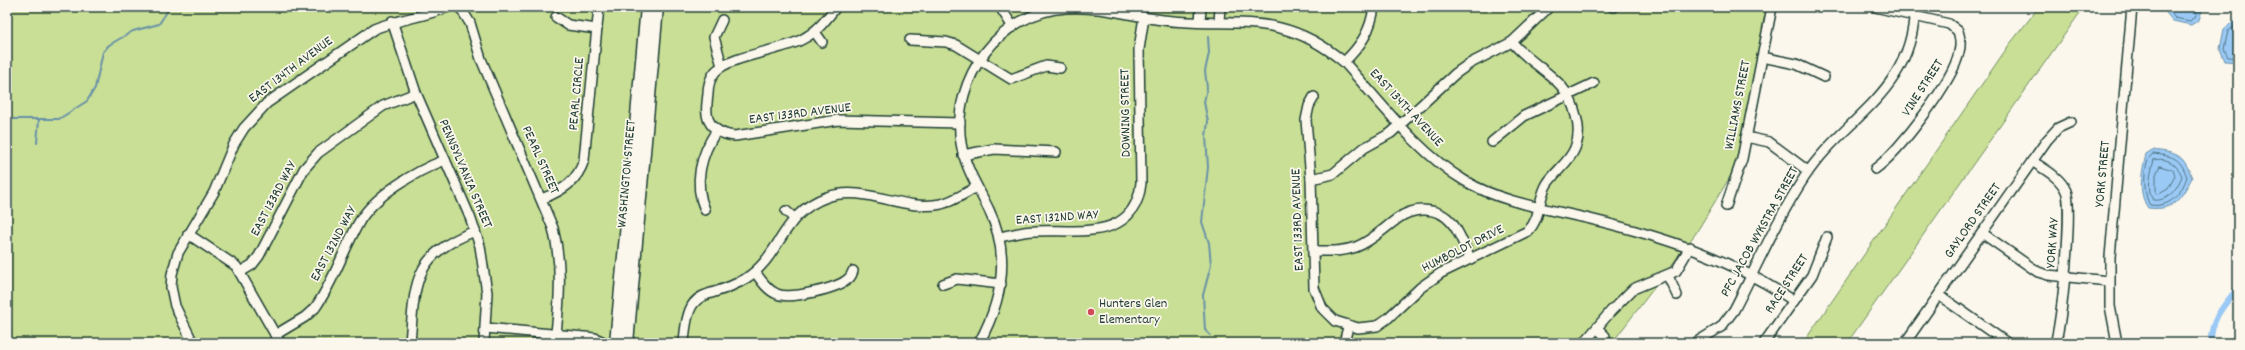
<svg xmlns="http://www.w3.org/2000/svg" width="2245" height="350" viewBox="0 0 2245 350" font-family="Dekko,sans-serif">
	<rect width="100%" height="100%" fill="#fbf7ec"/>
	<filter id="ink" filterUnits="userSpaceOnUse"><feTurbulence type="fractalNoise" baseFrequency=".025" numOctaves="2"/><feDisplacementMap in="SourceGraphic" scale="8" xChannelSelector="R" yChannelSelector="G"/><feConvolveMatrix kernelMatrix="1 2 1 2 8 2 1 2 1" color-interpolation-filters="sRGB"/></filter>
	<g filter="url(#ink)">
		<g fill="#c8df95" stroke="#748e64">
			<polygon points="7,7 1776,7 1742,157 1696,233 1612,343 7,343"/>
			<polygon points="2039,7 2084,7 1847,343 1803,343 2009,45"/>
		</g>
		<g fill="#9ac9f6" stroke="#6991a8">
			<polygon points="2161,7 2203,7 2199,20 2191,25 2173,21"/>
			<polygon points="2235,20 2238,21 2238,62 2225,61 2220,49 2224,29"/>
			<path d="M 2152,150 C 2177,153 2183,153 2192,178 C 2180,199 2175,211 2148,208 C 2137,192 2142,172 2146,154 Z"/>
		</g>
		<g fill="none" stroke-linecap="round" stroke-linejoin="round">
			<g stroke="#507582" stroke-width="1">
				<polyline points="2166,7 2175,18 2190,21 2195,17 2199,7"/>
				<polyline points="2238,24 2228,31 2224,49 2228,57 2238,58"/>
				<path d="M 2153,154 C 2173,156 2180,157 2187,177 C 2181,194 2170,208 2150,205 C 2143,195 2142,160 2153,154 Z"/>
				<path d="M 2154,160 C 2167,157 2177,164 2182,176 C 2177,189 2168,202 2153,200 C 2146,190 2151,171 2154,160 Z"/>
				<polygon points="2160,166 2173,170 2175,176 2168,189 2159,194 2156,193 2156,175"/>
			</g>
			<g stroke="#6991a8" stroke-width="2">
				<polyline points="1208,37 1209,53 1205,71 1207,88 1204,102 1208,122 1206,136 1208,167 1202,222 1209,243 1211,265 1203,295 1205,330 1210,335"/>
				<polyline points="7,119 59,119 87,101 95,88 103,52 109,45 133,31 159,24 170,7"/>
				<polyline points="37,143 39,119"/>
			</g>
			<path stroke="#9ac9f6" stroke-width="6" d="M 2211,343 C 2210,320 2224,305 2238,288"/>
			<g stroke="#1f3d34" stroke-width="12">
				<g id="minor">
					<path d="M 460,7 L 470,23 L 481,59 L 553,228 C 562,263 560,297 556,333"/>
					<path d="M 836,7 C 825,21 817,32 801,40 C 780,51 729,56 715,72 C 710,78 708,86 708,94 C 707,103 705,113 709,121 C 714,131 725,135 735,136 L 838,120 L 960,123"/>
					<polyline points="1000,7 1013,27"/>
					<polyline points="1613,7 1614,7"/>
					<path d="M 1875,7 L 1949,24 L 1958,31 C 1960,37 1961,45 1959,52 C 1954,80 1899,152 1875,169"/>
					<polyline points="556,17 568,25 597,29"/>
					<polyline points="722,20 714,37 722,66"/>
					<polyline points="392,21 416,93 470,217 480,246 487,293 484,343"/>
					<polyline points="1200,22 1201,7"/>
					<polyline points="1219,22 1220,7"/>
					<polyline points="815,32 822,42"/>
					<polyline points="910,40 946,42 956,45 1011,79 1046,66 1060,68"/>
					<polyline points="1762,57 1796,64 1824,77"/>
					<path d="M 1344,62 C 1361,46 1371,30 1374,7"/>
					<path d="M 1314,97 L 1309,106 L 1306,120 L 1311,179 L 1314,288 L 1322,308 L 1335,321 L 1358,328 L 1377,326 L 1388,318 L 1420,288 L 1441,273 L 1528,231 C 1541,218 1538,199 1547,184 C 1555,171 1569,163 1575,148 C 1579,138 1579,126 1576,116 C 1567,76 1535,70 1512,42"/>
					<polyline points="1746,137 1769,142 1808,171"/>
					<polyline points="1492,142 1524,116 1594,83"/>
					<polyline points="963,155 994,149 1056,152"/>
					<path d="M 2032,161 C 2044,169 2060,177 2066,191 C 2073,206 2062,324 2055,343"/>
					<polyline points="1311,179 1333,174 1364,148 1391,133 1455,74 1469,64 1512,42 1549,7"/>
					<path d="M 542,199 C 563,190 577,182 584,160 L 599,7"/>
					<polyline points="1726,206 1742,159 1772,7"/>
					<path d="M 705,210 C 693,183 701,154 717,130"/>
					<polyline points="786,211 794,218"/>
					<polyline points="1982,233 2038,272 2048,275 2109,281"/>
					<polyline points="188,234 236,266 280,343"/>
					<path d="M 999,237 C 1011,235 1023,231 1035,231 C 1078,229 1135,242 1141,183 L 1139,49 L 1144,17"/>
					<path d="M 1313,251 C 1328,251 1342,252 1356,247 C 1372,241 1383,229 1397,219 C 1413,207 1438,206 1452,223 C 1460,233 1465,247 1470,259"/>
					<polyline points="240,272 252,265 259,256 304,169 318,153 383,106 416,93"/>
					<path d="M 755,272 C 761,280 767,290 777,294 C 790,300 838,288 848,279 C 851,277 852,274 853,271"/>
					<polyline points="1668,276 1677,295"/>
					<polyline points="943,284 957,279 1001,284"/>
					<polyline points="1939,295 2007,343"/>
					<polyline points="486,328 595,338 606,343"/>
					<polyline points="1597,328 1605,336"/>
					<path d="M 275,335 L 305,317 L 315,308 C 333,283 343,251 358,224 C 373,196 416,171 445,160"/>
					<path d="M 193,343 L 175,306 L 171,287 L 172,274 L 178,253 L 214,192 L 234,144 L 244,128 L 267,103 L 374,29 C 398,19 424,17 448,7"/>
					<path d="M 410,343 C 415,283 412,256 475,231"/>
					<path d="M 684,343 C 688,282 705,303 745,279 C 782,256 781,213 827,197 C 866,184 902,212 941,204 C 954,201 965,193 977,187"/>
					<path d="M 979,343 C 1002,301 1011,255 989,210 C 978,187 965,168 961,143 C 951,78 1000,12 1066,8 C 1094,6 1122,13 1149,18 C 1227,32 1275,4 1344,62 C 1382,104 1417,152 1465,181 C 1502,203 1549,209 1590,219 C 1664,237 1730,258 1794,301"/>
					<polyline points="1344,343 1348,327"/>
					<polyline points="1584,343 1611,311 1633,289 1676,271 1690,247"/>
					<path d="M 1695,343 L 1721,327 L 1734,310 C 1757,266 1777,219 1804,178 C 1845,115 1912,95 1915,7"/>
					<polyline points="1764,343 1812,275 1827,237"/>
					<polyline points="1905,343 2047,140 2058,128 2071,122"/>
					<polyline points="2117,343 2110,306 2110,257 2132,7"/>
				</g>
			</g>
			<g stroke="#1f3d34" stroke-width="15">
				<g id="major">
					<polyline points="616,343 647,7"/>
					<polyline points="627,343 657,7"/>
				</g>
			</g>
			<use href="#minor" stroke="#fbf7ec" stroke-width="9"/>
			<use href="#major" stroke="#fbf7ec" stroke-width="12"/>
		</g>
	</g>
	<circle fill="#d1495b" stroke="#fbf7ec" stroke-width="1.5" cx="1091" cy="312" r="4"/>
	<g text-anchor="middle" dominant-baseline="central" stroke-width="3.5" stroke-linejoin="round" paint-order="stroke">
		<g font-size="14" fill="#1f3d34" stroke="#fbf7ec">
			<text transform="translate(291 70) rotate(-37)">EAST 134TH AVENUE</text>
			<text transform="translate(1923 88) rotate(-57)">VINE STREET</text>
			<text transform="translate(577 94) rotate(-85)">PEARL CIRCLE</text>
			<text transform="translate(1738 105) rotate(-79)">WILLIAMS STREET</text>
			<text transform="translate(1406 108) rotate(47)">EAST 134TH AVENUE</text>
			<text transform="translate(1126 113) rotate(-91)">DOWNING STREET</text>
			<text transform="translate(800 114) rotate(-7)">EAST 133RD AVENUE</text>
			<text transform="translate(540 160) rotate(66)">PEARL STREET</text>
			<text transform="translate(465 174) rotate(67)">PENNSYLVANIA STREET</text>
			<text transform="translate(627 174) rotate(-85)">WASHINGTON STREET</text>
			<text transform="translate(2103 174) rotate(-85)">YORK STREET</text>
			<text transform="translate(274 199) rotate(-62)">EAST 133RD WAY</text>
			<text transform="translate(1057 218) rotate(-4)">EAST 132ND WAY</text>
			<text transform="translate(1298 220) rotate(-92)">EAST 133RD AVENUE</text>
			<text transform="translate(1973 221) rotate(-55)">GAYLORD STREET</text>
			<text transform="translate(1760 232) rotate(-61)">PFC JACOB WYKSTRA STREET</text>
			<text transform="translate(2053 243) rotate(-86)">YORK WAY</text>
			<text transform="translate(334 244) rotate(-62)">EAST 132ND WAY</text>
			<text transform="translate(1463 249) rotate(-27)">HUMBOLDT DRIVE</text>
			<text transform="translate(1787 284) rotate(-57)">RACE STREET</text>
		</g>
		<g font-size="14" fill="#1f3d34" stroke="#fbf7ec" text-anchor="start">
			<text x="1099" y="304">Hunters Glen<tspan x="1099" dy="16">Elementary</tspan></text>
		</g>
	</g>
	<rect width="2245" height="350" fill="none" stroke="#fbf7ec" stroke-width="24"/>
	<rect x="12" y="12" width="2221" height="326" fill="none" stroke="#1f3d34" stroke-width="1.5" filter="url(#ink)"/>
</svg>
